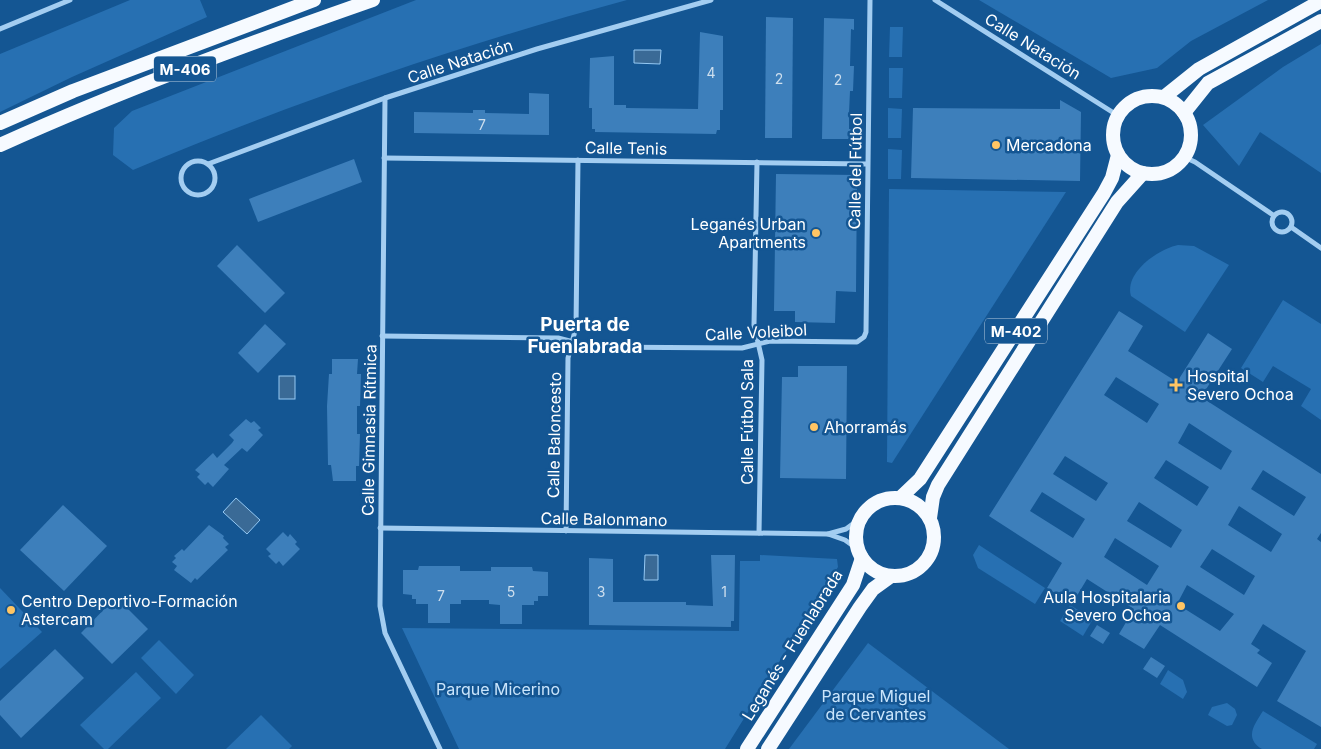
<svg xmlns="http://www.w3.org/2000/svg" width="1321" height="749" viewBox="0 0 1321 749" font-family="Inter,sans-serif">
	<rect width="100%" height="100%" fill="#145693"/>
	<g fill="#2770b2">
		<polygon points="130,0 200,0 207,17 72,77 0,112 0,54"/>
		<path d="M 416,0 L 627,0 C 460,45 291,103 133,170 L 113,155 L 114,128 L 132,111 Z"/>
		<polygon points="979,0 1268,0 1191,41 1157,68 1111,78"/>
		<polygon points="890,27 903,27 902,57 889,57"/>
		<polygon points="1321,44 1321,173 1260,132 1239,166 1203,125 1283,67"/>
		<polygon points="889,68 903,68 902,98 889,98"/>
		<polygon points="888,108 902,109 901,138 888,138"/>
		<polygon points="888,149 902,150 901,179 888,179"/>
		<polygon points="889,189 1066,192 892,463 887,462"/>
		<path d="M 1178,245 L 1194,246 L 1229,265 L 1185,332 L 1131,296 C 1124,273 1158,249 1178,245 Z"/>
		<polygon points="1283,300 1321,324 1321,420 1301,406 1311,389 1273,366 1263,382 1241,368"/>
		<polygon points="979,545 1045,588 1035,604 978,568 973,555"/>
		<polygon points="760,555 837,559 838,567 725,749 459,749 402,628 739,631 740,561 760,561"/>
		<polygon points="0,588 42,632 0,669"/>
		<polygon points="1070,605 1093,619 1083,636 1060,621"/>
		<polygon points="159,640 194,675 176,694 141,658"/>
		<polygon points="868,643 1009,749 789,749"/>
		<polygon points="1168,670 1183,680 1187,692 1183,699 1160,684"/>
		<polygon points="136,672 161,698 108,749 104,749 80,725"/>
		<polygon points="1227,703 1235,709 1237,715 1232,725 1227,726 1208,715 1212,707"/>
		<path d="M 1263,711 L 1317,744 L 1314,749 L 1262,749 C 1244,738 1254,725 1263,711 Z"/>
		<polygon points="261,715 292,746 289,749 226,749"/>
	</g>
	<g fill="#3a6a96" stroke="#95c9f4">
		<polygon points="634,50 661,50 660,64 634,63"/>
		<rect x="279" y="376" width="16" height="23"/>
		<polygon points="236,498 260,520 247,534 223,512"/>
		<polygon points="645,555 658,555 658,580 644,580"/>
	</g>
	<g fill="#3d7fbb" fill-rule="evenodd">
		<polygon points="766,17 793,18 792,138 765,138"/>
		<polygon points="824,18 854,19 854,30 851,29 850,66 854,66 853,91 850,91 849,113 849,129 853,129 853,139 822,139"/>
		<polygon points="700,32 723,36 723,110 720,110 720,130 717,130 716,134 595,132 595,129 592,129 592,108 589,108 590,58 614,56 614,105 626,105 626,108 698,109"/>
		<polygon points="529,93 549,94 549,135 414,133 414,112 473,113 473,110 485,110 485,113 529,114"/>
		<polygon points="1060,100 1081,112 1080,181 911,178 913,108 1060,109"/>
		<polygon points="354,159 362,182 258,222 249,199"/>
		<polygon points="776,174 857,175 856,292 836,291 835,323 795,322 795,311 774,311"/>
		<polygon points="237,245 285,293 265,313 217,266"/>
		<path d="M 1119,311 L 1143,326 L 1128,351 L 1177,382 L 1208,333 L 1232,349 L 1201,397 L 1321,474 L 1321,533 L 1317,539 L 1321,542 L 1321,727 L 1277,701 L 1306,651 L 1263,624 L 1251,644 L 1260,650 L 1257,653 L 1272,663 L 1257,687 L 1160,625 L 1144,649 L 1119,634 L 1134,609 L 1087,579 L 1072,604 L 1047,588 L 1062,563 L 989,516 ZM 1116,377 L 1159,404 L 1147,423 L 1104,395 ZM 1189,423 L 1232,451 L 1221,470 L 1178,443 ZM 1065,456 L 1108,483 L 1096,501 L 1053,474 ZM 1166,460 L 1209,487 L 1197,506 L 1154,478 ZM 1263,470 L 1306,497 L 1294,516 L 1251,489 ZM 1042,492 L 1085,519 L 1073,538 L 1030,511 ZM 1139,502 L 1182,530 L 1171,548 L 1127,521 ZM 1239,506 L 1282,534 L 1271,552 L 1228,525 ZM 1115,538 L 1159,566 L 1147,585 L 1104,557 ZM 1212,549 L 1255,576 L 1244,595 L 1200,567 ZM 1187,585 L 1234,614 L 1220,631 L 1177,604 Z"/>
		<polygon points="265,324 286,344 258,373 238,353"/>
		<polygon points="332,359 358,359 357,374 361,374 360,406 357,406 357,434 360,434 359,466 356,466 356,481 333,481 331,465 328,465 327,406 329,374 332,374"/>
		<polygon points="798,366 847,366 846,479 780,478 782,377 798,377"/>
		<polygon points="246,419 251,423 254,421 261,428 258,430 263,435 247,452 242,448 224,465 229,469 213,487 208,482 205,485 197,477 200,474 195,470 213,453 217,458 232,443 234,440 229,435"/>
		<polygon points="63,505 107,546 64,591 20,550"/>
		<polygon points="209,525 224,536 223,538 229,544 225,547 228,550 197,580 195,578 191,583 174,570 177,566 172,562 176,558 174,556 182,549 184,551"/>
		<polygon points="283,532 288,537 290,534 297,542 295,544 300,549 283,566 279,561 276,564 268,556 271,554 266,549"/>
		<polygon points="711,555 735,555 734,621 731,621 731,627 589,625 589,558 613,559 613,602 686,602 686,605 713,606"/>
		<polygon points="419,566 460,566 460,571 491,571 491,567 532,567 533,571 548,572 548,596 538,596 538,601 534,601 534,605 522,605 522,624 500,624 500,605 489,604 489,600 461,600 461,604 450,604 450,623 428,623 428,604 416,604 416,599 412,599 412,595 403,594 403,570 418,570"/>
		<polygon points="116,597 148,629 112,664 81,633"/>
		<polygon points="1097,625 1110,633 1103,644 1090,636"/>
		<polygon points="55,649 84,678 21,738 0,715 0,701"/>
		<polygon points="1151,657 1165,666 1157,678 1143,669"/>
	</g>
	<g fill="none" stroke-linecap="round" stroke-linejoin="round">
		<g stroke="#a3cdf1" stroke-width="5">
			<polyline points="935,0 1117,115"/>
			<polyline points="0,29 70,0"/>
			<polyline points="385,98 380,606 385,633 440,749"/>
			<polyline points="1184,157 1195,162 1273,215"/>
			<polyline points="384,158 867,164"/>
			<circle cx="198" cy="178" r="17"/>
			<polyline points="757,162 754,325 762,360 759,533"/>
			<polyline points="208,164 385,98 537,49 711,0"/>
			<circle cx="1282" cy="222" r="10"/>
			<polyline points="1291,227 1321,248"/>
			<polyline points="382,336 558,338 593,347 742,348 770,341 857,342 864,337 866,332 870,0"/>
			<polyline points="380,528 828,534 846,529 861,518"/>
			<polyline points="566,531 568,358 576,327 578,160"/>
			<polyline points="828,534 845,540 859,550"/>
		</g>
		<g stroke="#f6faff" stroke-width="14">
			<circle cx="1152" cy="135" r="39"/>
			<polyline points="1164,97 1199,69 1321,1"/>
			<polyline points="1184,113 1208,83 1321,21"/>
			<polyline points="0,123 73,91 314,0"/>
			<path d="M 0,145 C 122,90 247,44 373,0"/>
			<polyline points="900,498 920,479 1104,193 1112,178 1118,155"/>
			<circle cx="895" cy="537" r="39"/>
			<polyline points="930,518 933,497 938,485 1117,202 1143,173"/>
			<polyline points="747,749 853,585 862,558"/>
			<polyline points="768,749 860,607 873,589 891,576"/>
		</g>
	</g>
	<g fill="#ffc564" stroke="#145693" stroke-width="2">
		<circle cx="996" cy="145" r="5"/>
		<circle cx="816" cy="233" r="5"/>
		<path d="M1173.5 377.5h5v5h5v5h-5v5h-5v-5h-5v-5h5z"/>
		<circle cx="814" cy="427" r="5"/>
		<circle cx="1181" cy="606" r="5"/>
		<circle cx="11" cy="610" r="5"/>
	</g>
	<g text-anchor="middle" dominant-baseline="central" stroke-width="5" stroke-linejoin="round" paint-order="stroke">
		<g font-size="14" fill="#cedfee">
			<text x="711" y="72">4</text>
			<text x="779" y="78">2</text>
			<text x="838" y="79">2</text>
			<text x="482" y="124">7</text>
			<text x="511" y="591">5</text>
			<text x="601" y="591">3</text>
			<text x="724" y="591">1</text>
			<text x="441" y="595">7</text>
		</g>
		<g fill="#145693" stroke="#b8ccdf" stroke-width="1">
			<rect x="154" y="56.5" width="62" height="25" rx="4"/>
			<rect x="985" y="318.5" width="62" height="25" rx="4"/>
		</g>
		<g font-size="15" font-weight="bold" fill="#fff">
			<text x="185" y="69">M-406</text>
			<text x="1016" y="331">M-402</text>
		</g>
		<g font-size="16" fill="#fff" stroke="#145693">
			<text transform="translate(1033 46) rotate(32)">Calle Natación</text>
			<text transform="translate(460 61) rotate(-18)">Calle Natación</text>
			<text transform="translate(626 148) rotate(1)">Calle Tenis</text>
			<text transform="translate(855 171) rotate(-89)">Calle del Fútbol</text>
			<text transform="translate(756 332) rotate(-3)">Calle Voleibol</text>
			<text transform="translate(747 422) rotate(-90)">Calle Fútbol Sala</text>
			<text transform="translate(369 430) rotate(-89)">Calle Gimnasia Rítmica</text>
			<text transform="translate(554 435) rotate(-89)">Calle Baloncesto</text>
			<text transform="translate(604 519) rotate(1)">Calle Balonmano</text>
			<text transform="translate(792 645) rotate(-58)">Leganés - Fuenlabrada</text>
		</g>
		<g font-size="16" fill="#fff" stroke="#145693" text-anchor="start">
			<text x="1006" y="145">Mercadona</text>
			<text x="806" y="224" text-anchor="end">Leganés Urban<tspan x="806" dy="18">Apartments</tspan></text>
			<text x="1187" y="376">Hospital<tspan x="1187" dy="18">Severo Ochoa</tspan></text>
			<text x="824" y="427">Ahorramás</text>
			<text x="1171" y="597" text-anchor="end">Aula Hospitalaria<tspan x="1171" dy="18">Severo Ochoa</tspan></text>
			<text x="21" y="601">Centro Deportivo-Formación<tspan x="21" dy="18">Astercam</tspan></text>
		</g>
		<g font-size="16" fill="#cae5fc" stroke="#145693">
			<text x="498" y="689">Parque Micerino</text>
			<text x="876" y="696">Parque Miguel<tspan x="876" dy="18">de Cervantes</tspan></text>
		</g>
		<g font-size="19" font-weight="bold" fill="#fff" stroke="#145693">
			<text x="585" y="324">Puerta de<tspan x="585" dy="22">Fuenlabrada</tspan></text>
		</g>
	</g>
</svg>
